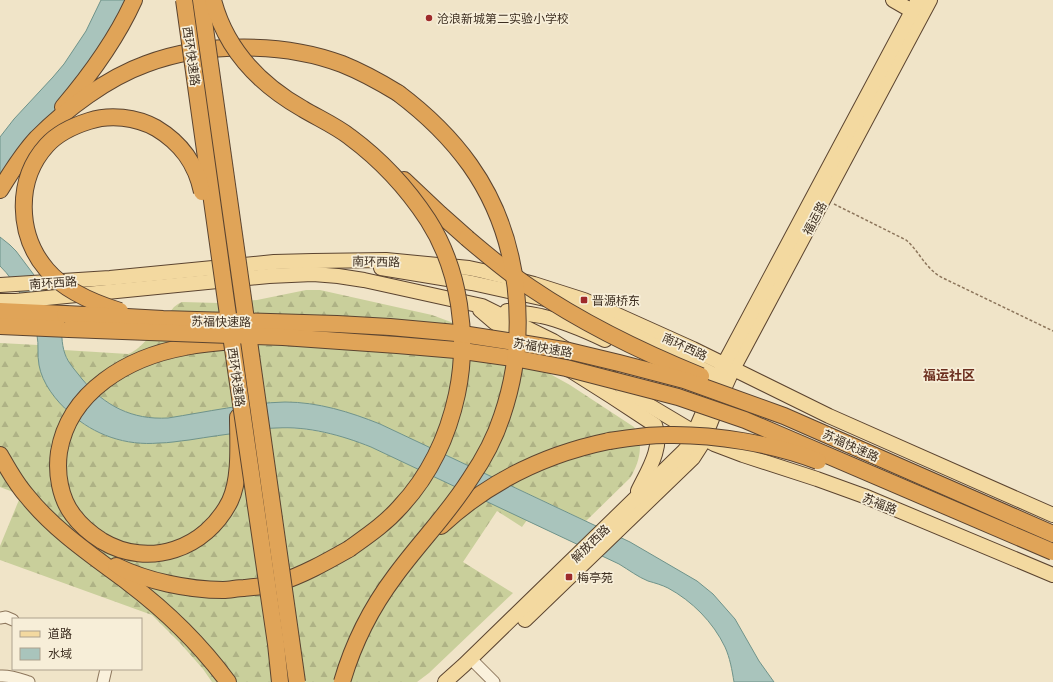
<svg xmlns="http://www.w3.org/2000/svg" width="1053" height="682" viewBox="0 0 1053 682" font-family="Literata,'Noto Sans SC',serif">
	<defs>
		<pattern id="forest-firs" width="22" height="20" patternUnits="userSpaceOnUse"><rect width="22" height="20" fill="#c9cf9b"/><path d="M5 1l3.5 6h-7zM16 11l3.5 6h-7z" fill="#aeb285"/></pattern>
	</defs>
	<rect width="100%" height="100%" fill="#f0e4c8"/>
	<g fill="url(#forest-firs)">
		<path d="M 306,290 L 320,290 L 432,315 L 467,328 L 570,385 L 634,427 C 645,443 639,464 630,478 L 586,521 L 380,424 C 350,412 318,402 286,402 C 258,403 229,408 202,413 C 190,415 178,418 166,418 C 135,420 108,407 88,385 C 78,375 67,363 64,350 L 128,354 C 142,350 164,319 174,307 L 178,304 L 182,302 L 219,303 L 257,300 Z"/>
		<path d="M 0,343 L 38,345 C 38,354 38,364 41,372 C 52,403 85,431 116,439 C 130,443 144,444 159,443 L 274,428 C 308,427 340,434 371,447 L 527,520 L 522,527 L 497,511 L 463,562 L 513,593 L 429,673 L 417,682 L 212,682 L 203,669 L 180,643 L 152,615 L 0,560 L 0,546 L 21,495 L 0,487 Z"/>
	</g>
	<g fill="#a9c4bc" stroke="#6f938a">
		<polygon points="101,0 127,0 99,58 0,180 0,137 14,119 53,77 64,64 86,31"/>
		<path d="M 0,237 L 10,245 L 16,251 L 55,303 C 57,308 60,314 61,320 C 62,331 61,343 65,354 C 68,363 76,371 82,379 C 105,406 132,420 168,418 C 206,412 247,403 285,402 C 318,402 350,412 380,424 L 630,542 L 697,581 L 713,594 L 735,619 L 759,661 L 774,682 L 734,682 C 732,670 730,658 725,647 C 713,622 692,601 668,588 C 662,585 655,583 648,581 C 638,577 629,570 619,564 L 371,447 C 341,435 308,426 276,428 C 266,428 256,430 246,432 C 227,434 208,437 189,440 C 179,441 169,443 159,443 C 126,446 94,435 70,413 C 56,401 42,383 39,365 C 37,355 39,345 37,335 C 31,313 17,282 0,266 Z"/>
	</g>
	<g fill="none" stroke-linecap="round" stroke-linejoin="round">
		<g stroke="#8d765c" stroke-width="13">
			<g id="minor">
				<polyline points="0,618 6,617 13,620"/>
				<polyline points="471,659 494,682"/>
				<path d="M 0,676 C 10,675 20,679 29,682"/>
				<polyline points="103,682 106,669"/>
			</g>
		</g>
		<g stroke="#5b4430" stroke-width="16">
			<g id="major">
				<polyline points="893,0 919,15"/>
				<polyline points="381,268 472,283 545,299"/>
				<polyline points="0,285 110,278 274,262 313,261 386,260 469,268 483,271 534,284 584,300 693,349 829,416 1053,515"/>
				<polyline points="0,301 16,301 269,276 313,274 338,276 364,280 482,306 553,341 613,379 630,394 714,444 743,455 817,479 864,496 1053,575"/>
				<polyline points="567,305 597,317 727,381"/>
				<path d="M 480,310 L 494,322 L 611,396 L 655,425 C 664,447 647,472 638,491"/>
				<path d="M 507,311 C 518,312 530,314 541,316 C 563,321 584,330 605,340"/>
				<polyline points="525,620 693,458 702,444 723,391 733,369 930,0"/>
				<polyline points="445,682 464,665 684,451 689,445 724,364 918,0"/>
			</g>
		</g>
		<g stroke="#5b4430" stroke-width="18">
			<g id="highway">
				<path d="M 63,107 C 91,74 116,40 134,0"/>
				<polyline points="404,180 440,214 467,238"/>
				<path d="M 0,190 C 11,172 23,153 37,138 C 66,109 107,78 146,64 C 204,42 284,42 342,64 C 362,72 380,82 398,93"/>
				<polyline points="0,311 65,314"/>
				<polyline points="0,326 69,329"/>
				<path d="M 238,417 C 238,443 241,477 230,501 C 206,549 149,569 102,541 C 91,534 81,526 73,515 C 60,498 56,473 59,452 C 69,391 129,357 185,347 C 203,343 221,342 239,341"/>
				<path d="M 0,455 C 8,469 16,484 27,496 C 55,531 93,556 129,583 C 166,611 200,644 228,682"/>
				<path d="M 441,526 C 488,482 546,454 609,441"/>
				<path d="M 116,566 C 147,581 188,590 223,590 C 230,590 237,588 244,588 C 255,587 267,586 278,583 C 303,575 326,562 349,549"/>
			</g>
		</g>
		<path stroke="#8d765c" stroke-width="1.5" stroke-dasharray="3 2" stroke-linecap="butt" d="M 834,204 L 906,240 C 917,249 923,263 934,272 C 937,275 941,277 945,279 L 1053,331"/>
		<use href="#minor" stroke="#faf1dc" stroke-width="11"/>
		<use href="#major" stroke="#f3d9a0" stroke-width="14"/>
		<use href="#highway" stroke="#e0a458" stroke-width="16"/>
		<g stroke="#5b4430" stroke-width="18" stroke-linecap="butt">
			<g id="highway-bridge">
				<polyline points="184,0 226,301 276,644 280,682"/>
				<polyline points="201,0 297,682"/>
				<path d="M 213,0 C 226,50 259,84 303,109 C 318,118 336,126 350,137 C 381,160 407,188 428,220 C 460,270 469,337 457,394 C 448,436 429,476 400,507 C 385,524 367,536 349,549"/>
				<path d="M 467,238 C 487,255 508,273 531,288 C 584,324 642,352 701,376"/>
				<path d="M 120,311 C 94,303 65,291 47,270 C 17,235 15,180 47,145 C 58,133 73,126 89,121 C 110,114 136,117 156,128 C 181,143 196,163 202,192"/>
				<polyline points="65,314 127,317 163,319 337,324 390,327 456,333 521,343 569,351 619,363 684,380 784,416 1053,534"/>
				<polyline points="69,329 283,337 397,345 456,350 519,359 566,368 678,397 745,420 1053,552"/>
				<path d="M 609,441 C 628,438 647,435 667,435 C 714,434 774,444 818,461"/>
				<path d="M 342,682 C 353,644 371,608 395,576 C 419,543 448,514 470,479 C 483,460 495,438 502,416 C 530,334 521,237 470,165 C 450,137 426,114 398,93"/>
			</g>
		</g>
		<use href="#highway-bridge" stroke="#e0a458" stroke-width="16"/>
	</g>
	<g fill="#9e2a2b" stroke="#f7eed8" stroke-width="1.5">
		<circle cx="429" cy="18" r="4"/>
		<rect x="580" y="296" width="8" height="8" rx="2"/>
		<rect x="565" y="573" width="8" height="8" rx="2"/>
	</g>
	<g text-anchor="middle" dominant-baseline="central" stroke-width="3.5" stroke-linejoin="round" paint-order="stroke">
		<g font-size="12" fill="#3d2e20" stroke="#f7eed8" text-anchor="start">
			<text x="437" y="18">沧浪新城第二实验小学校</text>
			<text x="592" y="300">晋源桥东</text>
			<text x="577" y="577">梅亭苑</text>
		</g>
		<g font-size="12" fill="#3d2e20" stroke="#f7eed8">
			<text transform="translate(192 56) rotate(82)">西环快速路</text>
			<text transform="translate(814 218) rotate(-62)">福运路</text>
			<text transform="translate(376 261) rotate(1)">南环西路</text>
			<text transform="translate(53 282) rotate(-4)">南环西路</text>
			<text transform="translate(221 321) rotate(1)">苏福快速路</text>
			<text transform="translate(685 346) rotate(25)">南环西路</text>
			<text transform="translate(543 347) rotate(10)">苏福快速路</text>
			<text transform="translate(237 377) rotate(82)">西环快速路</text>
			<text transform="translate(851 445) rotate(24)">苏福快速路</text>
			<text transform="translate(880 503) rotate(22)">苏福路</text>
			<text transform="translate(590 543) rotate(-44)">解放西路</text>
		</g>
		<g font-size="13" font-weight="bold" fill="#6b2e1e" stroke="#f7eed8">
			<text x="949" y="374">福运社区</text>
		</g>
	</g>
	<rect x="12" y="618" width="130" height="52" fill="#f7eed8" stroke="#ada18e"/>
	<rect x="20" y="631" width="20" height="6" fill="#f3d9a0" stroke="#ada18e"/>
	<text x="48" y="638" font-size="12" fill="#3d2e20">道路</text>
	<rect x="20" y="648" width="20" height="12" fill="#a9c4bc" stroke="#ada18e"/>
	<text x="48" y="658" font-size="12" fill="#3d2e20">水域</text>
</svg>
